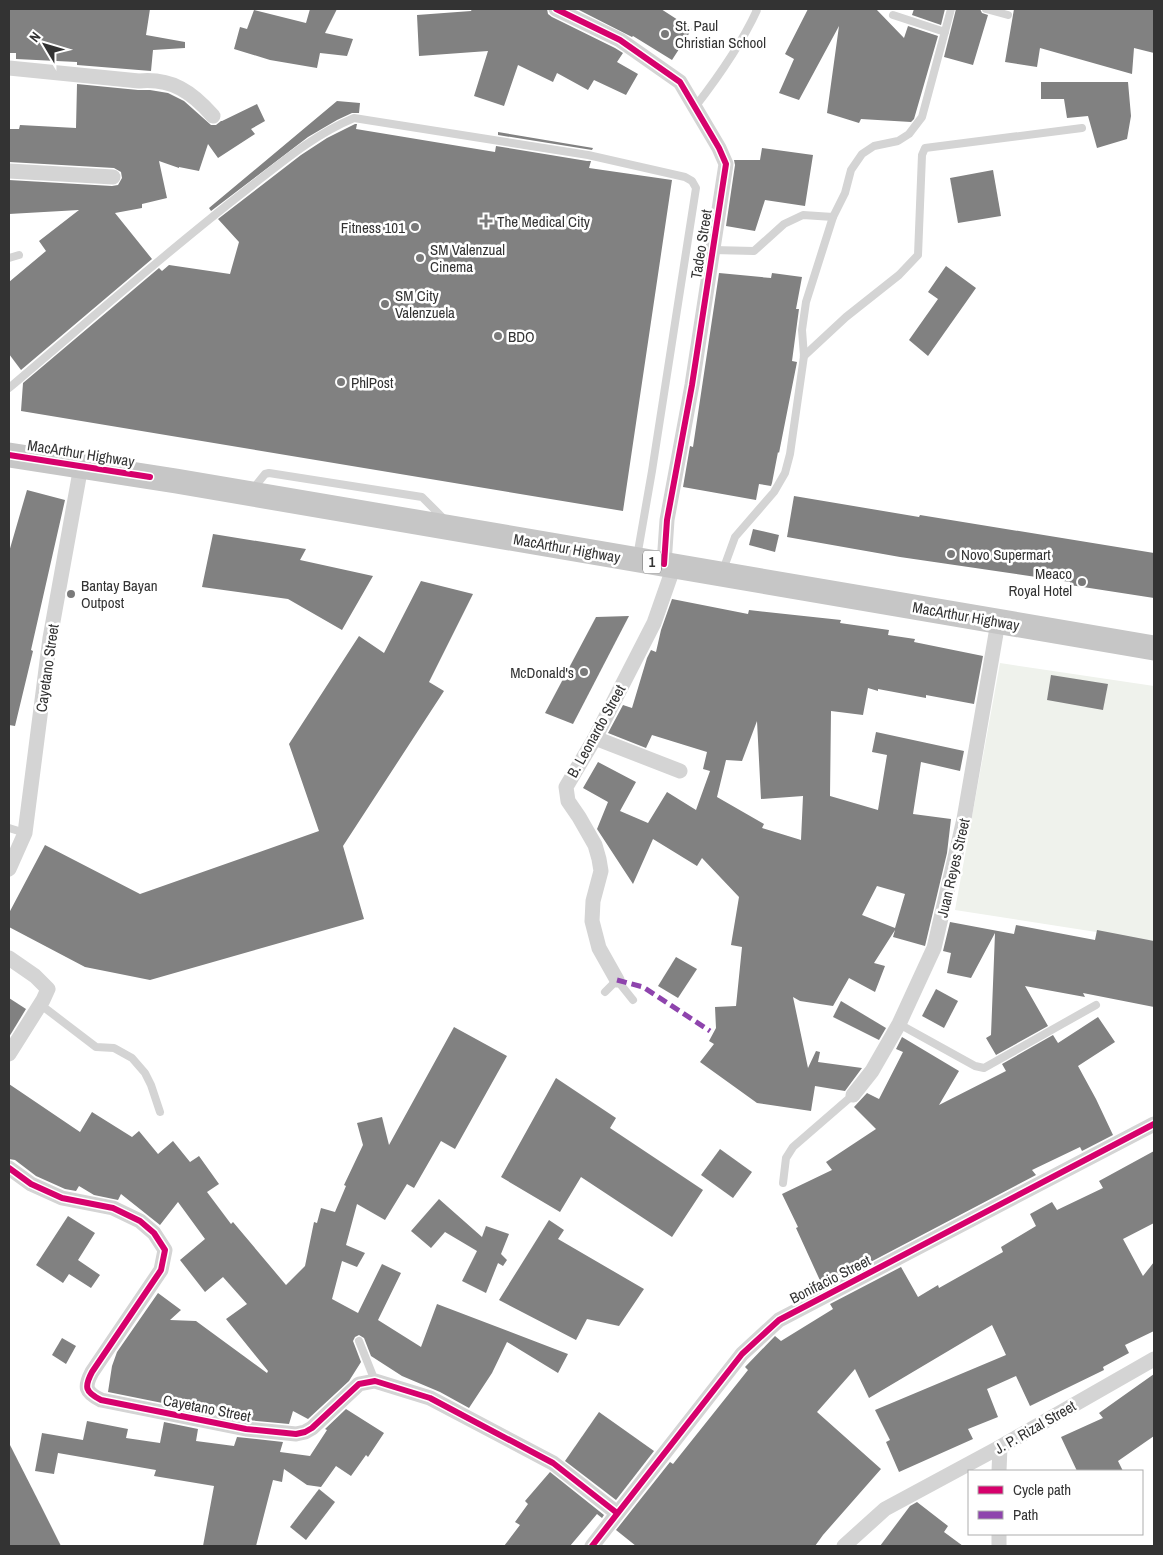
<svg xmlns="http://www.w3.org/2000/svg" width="1163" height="1555" viewBox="0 0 1163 1555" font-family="'Archivo Narrow',sans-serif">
	<rect width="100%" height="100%" fill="#fff"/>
	<polygon fill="#eff2ec" points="1000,663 1154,686 1154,941 955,910"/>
	<g fill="#818181" fill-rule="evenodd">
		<polygon points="9,9 150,9 146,35 185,42 185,48 153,50 151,71 77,65 77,62 16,59 16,53 9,53"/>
		<polygon points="310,9 337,9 325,33 353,39 347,56 320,53 317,68 270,60 234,49 240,27 247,29 254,10 306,23"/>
		<polygon points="472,9 547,9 548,14 552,17 615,48 623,53 617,62 638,74 626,95 594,80 588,90 557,73 553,82 518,65 504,106 474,96 488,51 419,56 417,15 471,11"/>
		<polygon points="577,9 661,9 692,29 672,60 633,36 632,37"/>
		<polygon points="808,9 876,9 904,38 908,26 938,36 914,119 911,122 861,119 859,123 827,113 839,26 799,100 779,93 794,59 785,54"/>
		<polygon points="914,9 945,9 941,25 912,15"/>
		<polygon points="956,9 980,9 982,13 988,15 973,65 944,57"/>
		<polygon points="1014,9 1154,9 1154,53 1134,48 1132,74 1040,48 1037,67 1005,62"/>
		<polygon points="1041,82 1128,82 1131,116 1127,139 1097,148 1088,116 1067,118 1064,99 1041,99"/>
		<polygon points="77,84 138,90 150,90 168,93 184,101 211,125 216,125 221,121 222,121 257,104 265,121 251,129 255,134 218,158 208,144 199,171 179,167 179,168 159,161 167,198 142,204 142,208 115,213 152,259 21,370 9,354 9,282 46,251 39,241 79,210 9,214 9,180 112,186 118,185 122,178 121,172 114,168 9,162 9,129 19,129 20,125 76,128"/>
		<polygon points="337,101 360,103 359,113 352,113 337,120 308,137 211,211 209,208"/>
		<polygon points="355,124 357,124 356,129 495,152 496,146 587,161 591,161 589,168 672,180 623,511 21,411 23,383 159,268 162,271 169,265 230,274 239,242 218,219 301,155 327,138"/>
		<polygon points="498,132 593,148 592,150 498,135"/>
		<polygon points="762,148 813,155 805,206 765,200 755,231 726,226 735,165 734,160 760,160"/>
		<polygon points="993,170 1001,216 958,223 950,178"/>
		<polygon points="946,266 976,288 928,356 909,340 938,299 928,292"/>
		<polygon points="719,273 771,278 772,273 802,277 796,309 799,309 792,361 797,362 779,453 778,452 772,483 771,486 759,484 756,500 683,487 690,446 693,447"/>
		<polygon points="27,490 65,500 31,650 33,651 15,726 9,725 9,552"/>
		<polygon points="794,496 919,517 920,515 1154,553 1154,598 1070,585 1070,582 900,557 787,537"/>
		<polygon points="753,529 779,535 775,552 749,545"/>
		<polygon points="213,534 306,549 300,560 373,576 342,630 288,599 202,587"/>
		<polygon points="421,581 473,594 429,682 444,691 343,846 364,919 150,980 85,967 9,927 9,913 45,845 140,894 319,831 289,744 359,636 384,653"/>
		<path d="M 672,599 L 748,614 L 749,610 L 841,620 L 840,623 L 889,630 L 888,635 L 915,639 L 914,642 L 983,656 L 974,704 L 926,695 L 926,698 L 878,689 L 878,691 L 868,688 L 863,715 L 831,711 L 830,796 L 878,810 L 887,755 L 872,752 L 876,732 L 964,751 L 960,771 L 921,762 L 913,814 L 951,819 L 947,853 L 925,946 L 893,937 L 895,930 L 874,963 L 885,966 L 875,992 L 849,978 L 833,1006 L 800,1001 L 793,997 L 808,1068 L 816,1051 L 820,1052 L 818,1062 L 862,1068 L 845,1091 L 815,1086 L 811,1111 L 757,1103 L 700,1062 L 714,1044 L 709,1041 L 716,1028 L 715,1007 L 736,1006 L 742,947 L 731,945 L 739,897 L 702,858 L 697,866 L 653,839 L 633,884 L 597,829 L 608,802 L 583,788 L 598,762 L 636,782 L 620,811 L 648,823 L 667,792 L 696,810 L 710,771 L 703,769 L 707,752 L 652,735 L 646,748 L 608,733 L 623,705 L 632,708 L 647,658 L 651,650 L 656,652 L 661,630 ZM 757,721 L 761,799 L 803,796 L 801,840 L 762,828 L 764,824 L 717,797 L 726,760 L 742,761 ZM 877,886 L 905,894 L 895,928 L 862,915 Z"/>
		<polygon points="629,616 573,724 545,713 596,617"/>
		<polygon points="1051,675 1108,684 1103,710 1047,700"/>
		<polygon points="950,922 1014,934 1016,925 1095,940 1097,930 1154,941 1154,1007 1083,993 1085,997 1025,986 1048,1026 996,1055 986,1038 991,1035 995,933 971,978 947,973 951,953 943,951"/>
		<polygon points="676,957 697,969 678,998 658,986"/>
		<polygon points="936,989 958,1001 944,1028 922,1016"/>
		<polygon points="9,998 26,1009 9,1037"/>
		<polygon points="841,1001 886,1028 879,1040 833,1017"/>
		<polygon points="1098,1017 1115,1042 1078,1066 1096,1099 1113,1135 1082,1151 1080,1147 1032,1170 1036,1175 823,1287 796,1228 798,1227 782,1194 832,1170 826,1162 876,1129 854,1107 867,1093 879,1099 903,1052 896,1049 902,1037 959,1071 939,1105 1006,1071 1002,1064 1053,1035 1058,1043"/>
		<polygon points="454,1027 507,1056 455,1149 441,1141 414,1188 407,1184 385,1220 357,1204 346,1245 365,1253 357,1267 342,1261 332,1299 358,1313 382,1264 401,1273 378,1320 421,1347 437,1304 568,1354 558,1373 507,1342 492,1373 469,1408 440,1392 402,1376 371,1356 364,1338 359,1335 355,1337 353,1341 361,1362 349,1381 308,1419 293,1411 289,1424 247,1420 241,1418 242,1414 202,1408 202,1411 108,1392 112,1366 117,1352 158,1293 181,1310 170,1320 196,1321 267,1373 268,1371 226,1319 247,1304 223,1277 205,1292 180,1260 205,1239 178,1202 160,1225 121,1194 118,1200 94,1195 79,1186 76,1191 65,1189 36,1176 15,1160 9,1159 9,1084 80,1132 92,1112 132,1137 139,1131 158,1154 173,1141 190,1162 199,1156 219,1184 207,1192 231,1224 233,1222 286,1285 305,1266 314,1222 317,1223 321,1208 335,1212 346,1186 344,1185 363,1145 357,1123 382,1117 389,1145"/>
		<polygon points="556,1078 616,1118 610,1128 703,1190 672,1237 581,1177 560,1212 501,1177"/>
		<polygon points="720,1149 752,1172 733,1198 701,1175"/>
		<polygon points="1154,1151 1154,1223 1123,1239 1143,1276 1154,1262 1154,1331 1125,1345 1129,1353 1103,1367 1104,1370 1030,1406 1016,1376 987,1389 998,1417 968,1429 973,1439 899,1472 886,1442 890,1440 875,1410 1006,1355 992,1325 869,1398 855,1369 817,1412 881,1469 823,1535 815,1546 636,1546 616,1530 670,1462 673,1464 748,1370 745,1367 775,1336 781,1341 833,1309 830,1304 901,1267 918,1297 938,1285 939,1288 1003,1252 1001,1247 1036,1226 1030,1214 1052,1202 1057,1210 1103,1188 1099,1181"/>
		<polygon points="439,1199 482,1237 486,1226 509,1234 501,1254 507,1260 503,1266 498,1263 486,1293 462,1281 477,1251 445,1232 431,1248 411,1231"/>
		<polygon points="68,1216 95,1233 78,1260 100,1275 91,1288 69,1274 63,1283 36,1265"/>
		<polygon points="549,1220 564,1230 558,1239 644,1289 619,1326 587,1319 576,1340 499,1300"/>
		<polygon points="62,1338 76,1346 66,1364 52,1355"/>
		<polygon points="1154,1374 1154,1436 1118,1461 1123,1471 1077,1471 1061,1437 1103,1418 1099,1413"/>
		<polygon points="346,1409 384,1433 368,1457 366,1455 351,1476 336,1466 321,1487 307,1485 284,1469 282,1482 273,1480 256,1546 203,1546 214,1486 154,1476 156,1470 58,1453 54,1474 35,1471 42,1433 83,1440 87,1421 128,1429 126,1438 160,1443 164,1422 198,1429 196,1441 234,1446 237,1437 283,1442 280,1452 310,1456 327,1430 325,1429"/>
		<polygon points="599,1412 654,1451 616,1500 565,1461"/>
		<polygon points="9,1443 42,1508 61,1546 9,1546"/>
		<polygon points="550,1472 604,1515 602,1518 597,1514 570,1546 504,1546 520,1525 515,1522 528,1504 525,1501"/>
		<polygon points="319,1489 335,1502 306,1540 290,1527"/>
		<polygon points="917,1502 948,1526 944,1532 963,1546 880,1546 910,1506"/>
	</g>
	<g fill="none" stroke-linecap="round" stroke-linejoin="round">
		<g stroke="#d4d4d4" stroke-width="8">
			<polyline points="986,9 1008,15"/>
			<polyline points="893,15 945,32"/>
			<path d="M 695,107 C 719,76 741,45 757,10 L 756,9"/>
			<polyline points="713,250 754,251 784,224 803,215 833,217 845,193 851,170 862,154 874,146 898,141 909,134 922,117 951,9"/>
			<polyline points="9,258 19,255"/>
			<polyline points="804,356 846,317 899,275 918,255 922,155 925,148 1082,128"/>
			<path d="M 9,388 C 87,322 164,254 245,191 C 280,164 313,135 354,118 L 588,155 L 685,177 L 692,181 L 696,188 L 652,471 L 637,557"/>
			<polyline points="253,489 265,474 269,473 422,497 445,520"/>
			<polyline points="723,570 735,537 774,492 785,473 790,454 804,356 802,330 806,302 833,217"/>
			<polyline points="9,828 25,833"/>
			<polyline points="605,992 617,980 633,1000"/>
			<polyline points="41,1005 96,1047 114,1048 132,1058 145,1073 151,1085 160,1112"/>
			<polyline points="899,1024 975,1066 984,1068 1096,1005"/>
			<polyline points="783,1183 786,1158 793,1147 853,1095"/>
			<polyline points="359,1341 375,1381"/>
		</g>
		<g stroke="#d4d4d4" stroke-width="15">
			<polyline points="556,9 620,40 680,82 719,148 726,164 692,385 667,520 664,564"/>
			<path d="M 9,68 L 139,81 C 172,78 192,92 213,116"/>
			<polyline points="9,171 113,177"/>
			<polyline points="595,738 680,771"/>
			<polyline points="9,869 25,833 50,638 81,466"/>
			<polyline points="9,958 35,976 48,989 43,1000 9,1054"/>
			<polyline points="617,980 599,948 592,921 593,901 601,871 599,859 595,845 579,817 568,801 566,787 595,738 654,623 674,566"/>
			<polyline points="853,1095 872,1071 899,1024 934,948 964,819 998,622"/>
			<path d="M 9,1168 L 31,1184 L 62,1198 L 113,1208 L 140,1221 L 154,1233 L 165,1250 L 161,1270 L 92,1372 C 84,1387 85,1392 101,1400 L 246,1429 L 296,1434 L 305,1432 L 312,1428 L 359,1384 L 375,1381 L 430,1398 L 553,1463 L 617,1513"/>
			<polyline points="999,1471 1000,1447"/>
			<polyline points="592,1546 742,1354 779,1320 1154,1124"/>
			<polyline points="844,1546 885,1509 1000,1447 1154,1359"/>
			<polyline points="999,1546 999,1534"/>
		</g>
		<polyline stroke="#c6c6c6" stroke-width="25" points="9,455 176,481 1154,648"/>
		<polyline stroke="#8e44ad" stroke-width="5" stroke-dasharray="10 5" stroke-linecap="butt" points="617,980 643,987 710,1031"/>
		<g stroke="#fff" stroke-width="9">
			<g id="cycleway">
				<polyline points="556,9 620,40 680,82 719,148 726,164 692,385 667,520 664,564"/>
				<polyline points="9,455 150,477"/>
				<path d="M 9,1168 L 31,1184 L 62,1198 L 113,1208 L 140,1221 L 154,1233 L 165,1250 L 161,1270 L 92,1372 C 84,1387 85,1392 101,1400 L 246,1429 L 296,1434 L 305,1432 L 312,1428 L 359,1384 L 375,1381 L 430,1398 L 553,1463 L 617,1513"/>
				<polyline points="592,1546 742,1354 779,1320 1154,1124"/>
			</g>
		</g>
		<use href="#cycleway" stroke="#d6006c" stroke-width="6"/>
	</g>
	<g fill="#7a7a7a" stroke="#fff" stroke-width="2">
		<circle cx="665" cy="34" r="5"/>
		<path d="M483.5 213.5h5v5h5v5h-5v5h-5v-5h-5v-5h5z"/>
		<circle cx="415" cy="227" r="5"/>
		<circle cx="420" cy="258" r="5"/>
		<circle cx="385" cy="304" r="5"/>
		<circle cx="498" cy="336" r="5"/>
		<circle cx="341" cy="382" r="5"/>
		<circle cx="951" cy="554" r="5"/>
		<circle cx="1082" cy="582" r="5"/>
		<circle cx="71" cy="594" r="5"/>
		<circle cx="584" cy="672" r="5"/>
	</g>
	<g text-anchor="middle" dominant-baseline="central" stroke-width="5" stroke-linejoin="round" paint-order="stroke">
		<rect fill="#fff" stroke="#707070" stroke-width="1" x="643" y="550.5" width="18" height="23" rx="4"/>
		<g font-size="14" font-weight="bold" fill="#333">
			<text x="652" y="562">1</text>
		</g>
		<g font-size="15" fill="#333" stroke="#fff" text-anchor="start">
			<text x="675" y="25">St. Paul<tspan x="675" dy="17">Christian School</tspan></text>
			<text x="497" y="221">The Medical City</text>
			<text x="405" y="227" text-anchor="end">Fitness 101</text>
			<text x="430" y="249">SM Valenzual<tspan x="430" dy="17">Cinema</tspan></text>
			<text x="395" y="295">SM City<tspan x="395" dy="17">Valenzuela</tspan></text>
			<text x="508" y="336">BDO</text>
			<text x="351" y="382">PhlPost</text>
			<text x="961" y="554">Novo Supermart</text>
			<text x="1072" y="573" text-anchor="end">Meaco<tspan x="1072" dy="17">Royal Hotel</tspan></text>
			<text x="81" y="585">Bantay Bayan<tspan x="81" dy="17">Outpost</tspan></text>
			<text x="574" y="672" text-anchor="end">McDonald's</text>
		</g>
		<g font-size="15" fill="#333" stroke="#fff">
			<text transform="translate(701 244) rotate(-81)">Tadeo Street</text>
			<text transform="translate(81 453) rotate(9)">MacArthur Highway</text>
			<text transform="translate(567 548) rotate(10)">MacArthur Highway</text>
			<text transform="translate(966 616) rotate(10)">MacArthur Highway</text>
			<text transform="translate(47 668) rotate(-82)">Cayetano Street</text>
			<text transform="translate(596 731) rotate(-61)">B. Leonardo Street</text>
			<text transform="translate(953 868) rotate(-77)">Juan Reyes Street</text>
			<text transform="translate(830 1279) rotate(-27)">Bonifacio Street</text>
			<text transform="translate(207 1408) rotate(11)">Cayetano Street</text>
			<text transform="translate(1035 1427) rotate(-30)">J. P. Rizal Street</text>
		</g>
	</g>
	<rect width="1163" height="1555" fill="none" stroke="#333333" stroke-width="20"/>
	<rect x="968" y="1470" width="175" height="65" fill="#ffffff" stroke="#adadad"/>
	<rect x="978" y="1486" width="25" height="8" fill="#d6006c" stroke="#adadad"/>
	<text x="1013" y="1495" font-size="15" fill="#333333">Cycle path</text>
	<rect x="978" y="1511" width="25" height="8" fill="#8e44ad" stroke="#adadad"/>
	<text x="1013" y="1520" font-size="15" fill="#333333">Path</text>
	<g transform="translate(45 45) rotate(308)" stroke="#ffffff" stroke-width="4" paint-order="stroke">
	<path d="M0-4L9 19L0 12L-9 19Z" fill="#333333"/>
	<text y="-8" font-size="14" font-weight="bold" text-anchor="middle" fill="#333333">N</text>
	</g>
</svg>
